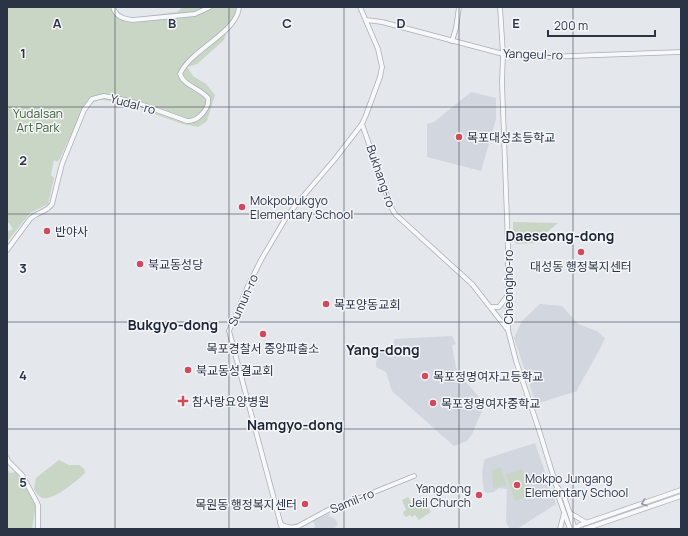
<svg xmlns="http://www.w3.org/2000/svg" width="688" height="536" viewBox="0 0 688 536" font-family="Manrope,'Noto Sans KR',sans-serif">
	<rect width="100%" height="100%" fill="#e4e7ec"/>
	<g fill="#d2d6de">
		<polygon points="471,92 496,98 496,119 481,171 427,157 427,124 434,122"/>
		<polygon points="540,304 562,306 578,324 597,331 605,338 601,347 578,388 577,391 536,404 514,338 522,321"/>
		<polygon points="452,336 456,344 452,345 456,368 465,381 485,404 472,434 467,441 454,446 392,391 386,372 376,367 377,350 394,350 394,339"/>
		<polygon points="535,443 556,504 517,529 512,529 509,528 506,522 507,489 499,488 494,492 487,493 484,491 482,475 483,466 485,459"/>
		<polygon points="328,514 330,514 329,517 332,517 335,519 338,524 334,529 314,529 315,526 313,521"/>
	</g>
	<g fill="#c9d6c5">
		<polygon points="7,7 112,7 115,12 130,18 177,12 183,7 239,7 240,13 228,26 224,40 197,64 187,67 193,76 206,84 215,95 207,121 198,127 183,124 123,103 97,99 86,109 67,143 60,159 57,162 54,160 51,175 54,178 48,204 30,213 7,242 7,232 13,229 9,223 7,223"/>
		<polygon points="513,222 558,223 534,243 517,244 513,240"/>
		<path d="M 59,460 L 69,465 L 79,465 L 84,469 L 85,473 C 78,480 53,501 43,498 C 39,497 36,493 34,489 L 36,478 Z"/>
		<polygon points="501,467 506,485 493,488 492,470"/>
		<polygon points="7,469 10,473 16,472 35,501 35,512 32,529 7,529"/>
		<polygon points="522,469 531,493 530,496 515,501 506,474"/>
		<polygon points="408,497 413,505 417,502 419,503 424,501 431,512 419,520 415,515 412,517 410,515 406,517 404,515 403,512 406,510 402,500"/>
	</g>
	<g fill="none" stroke-linecap="round" stroke-linejoin="round">
		<g stroke="#a9aeb7" stroke-width="5.5">
			<g id="minor">
				<path d="M 113,7 C 116,17 124,19 133,20 L 195,14 L 210,7"/>
				<polyline points="500,7 503,54 502,82 508,247 508,330 516,361 539,430 557,488 559,498 570,529"/>
				<polyline points="366,20 382,22 503,54 544,57 681,52"/>
				<polyline points="452,41 456,28 459,7"/>
				<polyline points="362,124 391,207 395,214 472,284 508,330"/>
				<path d="M 7,250 L 30,219 C 37,212 47,212 52,204 L 62,164 L 84,110 L 92,99 L 104,96 L 120,99 L 140,104 L 187,121 C 198,122 210,108 208,98 C 200,88 184,86 180,74 C 190,50 238,32 239,7"/>
				<polyline points="491,307 499,307 508,295"/>
				<polyline points="7,458 8,461 22,475 35,499 38,505 38,529"/>
				<polyline points="558,488 564,496 575,529"/>
				<polyline points="570,513 587,523"/>
				<path d="M 280,523 C 285,528 290,528 296,527"/>
				<polyline points="282,529 229,331 247,288 261,260 287,216 300,200 335,159 362,124 366,115 380,77 382,67 378,49 360,7"/>
				<polyline points="293,529 330,509 352,501 414,476"/>
				<polyline points="560,529 564,513"/>
				<polyline points="574,529 580,525 681,490"/>
				<polyline points="585,529 681,496"/>
			</g>
		</g>
		<use href="#minor" stroke="#f7f8fa" stroke-width="4"/>
	</g>
	<defs><path id="oneway-chevron" d="M-2-3.5L2.5 0L-2 3.5" fill="none" stroke-width="1.6" stroke-linecap="round" stroke-linejoin="round"/></defs>
	<use stroke="#9196a0" href="#oneway-chevron" transform="translate(644 503) rotate(161)"/>
	<path fill="none" stroke="#2b3445" stroke-width="1" stroke-opacity="0.55" d="M 115,7 L 115,529M 229,7 L 229,529M 344,7 L 344,529M 459,7 L 459,529M 573,7 L 573,529M 7,107 L 681,107M 7,214 L 681,214M 7,322 L 681,322M 7,429 L 681,429"/>
	<g fill="#d1495b" stroke="#f4f6f9" stroke-width="1.5">
		<circle cx="459" cy="137" r="4"/>
		<circle cx="242" cy="207" r="4"/>
		<circle cx="47" cy="231" r="4"/>
		<circle cx="581" cy="252" r="4"/>
		<circle cx="140" cy="264" r="4"/>
		<circle cx="326" cy="304" r="4"/>
		<circle cx="263" cy="334" r="4"/>
		<circle cx="188" cy="370" r="4"/>
		<circle cx="425" cy="376" r="4"/>
		<path d="M181 395h4v4h4v4h-4v4h-4v-4h-4v-4h4z"/>
		<circle cx="433" cy="403" r="4"/>
		<circle cx="517" cy="485" r="4"/>
		<circle cx="479" cy="495" r="4"/>
		<circle cx="305" cy="504" r="4"/>
	</g>
	<g text-anchor="middle" dominant-baseline="central" stroke-width="3" stroke-linejoin="round" paint-order="stroke">
		<g font-size="12" fill="#2b3445" stroke="#f4f6f9">
			<text transform="translate(533 54) rotate(2)">Yangeul-ro</text>
			<text transform="translate(133 104) rotate(15)">Yudal-ro</text>
			<text transform="translate(381 176) rotate(71)">Bukhang-ro</text>
			<text transform="translate(508 287) rotate(-90)">Cheongho-ro</text>
			<text transform="translate(243 300) rotate(-66)">Sumun-ro</text>
			<text transform="translate(352 501) rotate(-22)">Samil-ro</text>
		</g>
		<g font-size="12" fill="#3f6138" stroke="#f4f6f9">
			<text x="38" y="113">Yudalsan<tspan x="38" dy="14">Art Park</tspan></text>
		</g>
		<g font-size="12" fill="#2b3445" stroke="#f4f6f9" text-anchor="start">
			<text x="467" y="137">목포대성초등학교</text>
			<text x="250" y="200">Mokpobukgyo<tspan x="250" dy="14">Elementary School</tspan></text>
			<text x="55" y="231">반야사</text>
			<text x="148" y="264">북교동성당</text>
			<text x="581" y="266" text-anchor="middle">대성동 행정복지센터</text>
			<text x="334" y="304">목포양동교회</text>
			<text x="263" y="348" text-anchor="middle">목포경찰서 중앙파출소</text>
			<text x="196" y="370">북교동성결교회</text>
			<text x="433" y="376">목포정명여자고등학교</text>
			<text x="192" y="401">참사랑요양병원</text>
			<text x="441" y="403">목포정명여자중학교</text>
			<text x="525" y="478">Mokpo Jungang<tspan x="525" dy="14">Elementary School</tspan></text>
			<text x="471" y="488" text-anchor="end">Yangdong<tspan x="471" dy="14">Jeil Church</tspan></text>
			<text x="297" y="504" text-anchor="end">목원동 행정복지센터</text>
		</g>
		<g font-size="14" font-weight="bold" fill="#1d2536" stroke="#f4f6f9">
			<text x="560" y="235">Daeseong-dong</text>
			<text x="173" y="324">Bukgyo-dong</text>
			<text x="383" y="349">Yang-dong</text>
			<text x="295" y="424">Namgyo-dong</text>
		</g>
	</g>
	<g font-size="13" text-anchor="middle" font-weight="bold" fill="#2b3445" stroke="#f4f6f9" stroke-width="3" stroke-linejoin="round" paint-order="stroke">
		<text x="57" y="28">A</text>
		<text x="172" y="28">B</text>
		<text x="287" y="28">C</text>
		<text x="401" y="28">D</text>
		<text x="516" y="28">E</text>
		<text x="23" y="58">1</text>
		<text x="23" y="165">2</text>
		<text x="23" y="273">3</text>
		<text x="23" y="380">4</text>
		<text x="23" y="487">5</text>
	</g>
	<rect width="688" height="536" fill="none" stroke="#2b3445" stroke-width="16"/>
	<path d="M548 30v6h107v-6" fill="none" stroke="#2b3445" stroke-width="2"/>
	<text x="554" y="30" font-size="12" fill="#2b3445" stroke="#f4f6f9" stroke-width="3" paint-order="stroke">200 m</text>
</svg>
